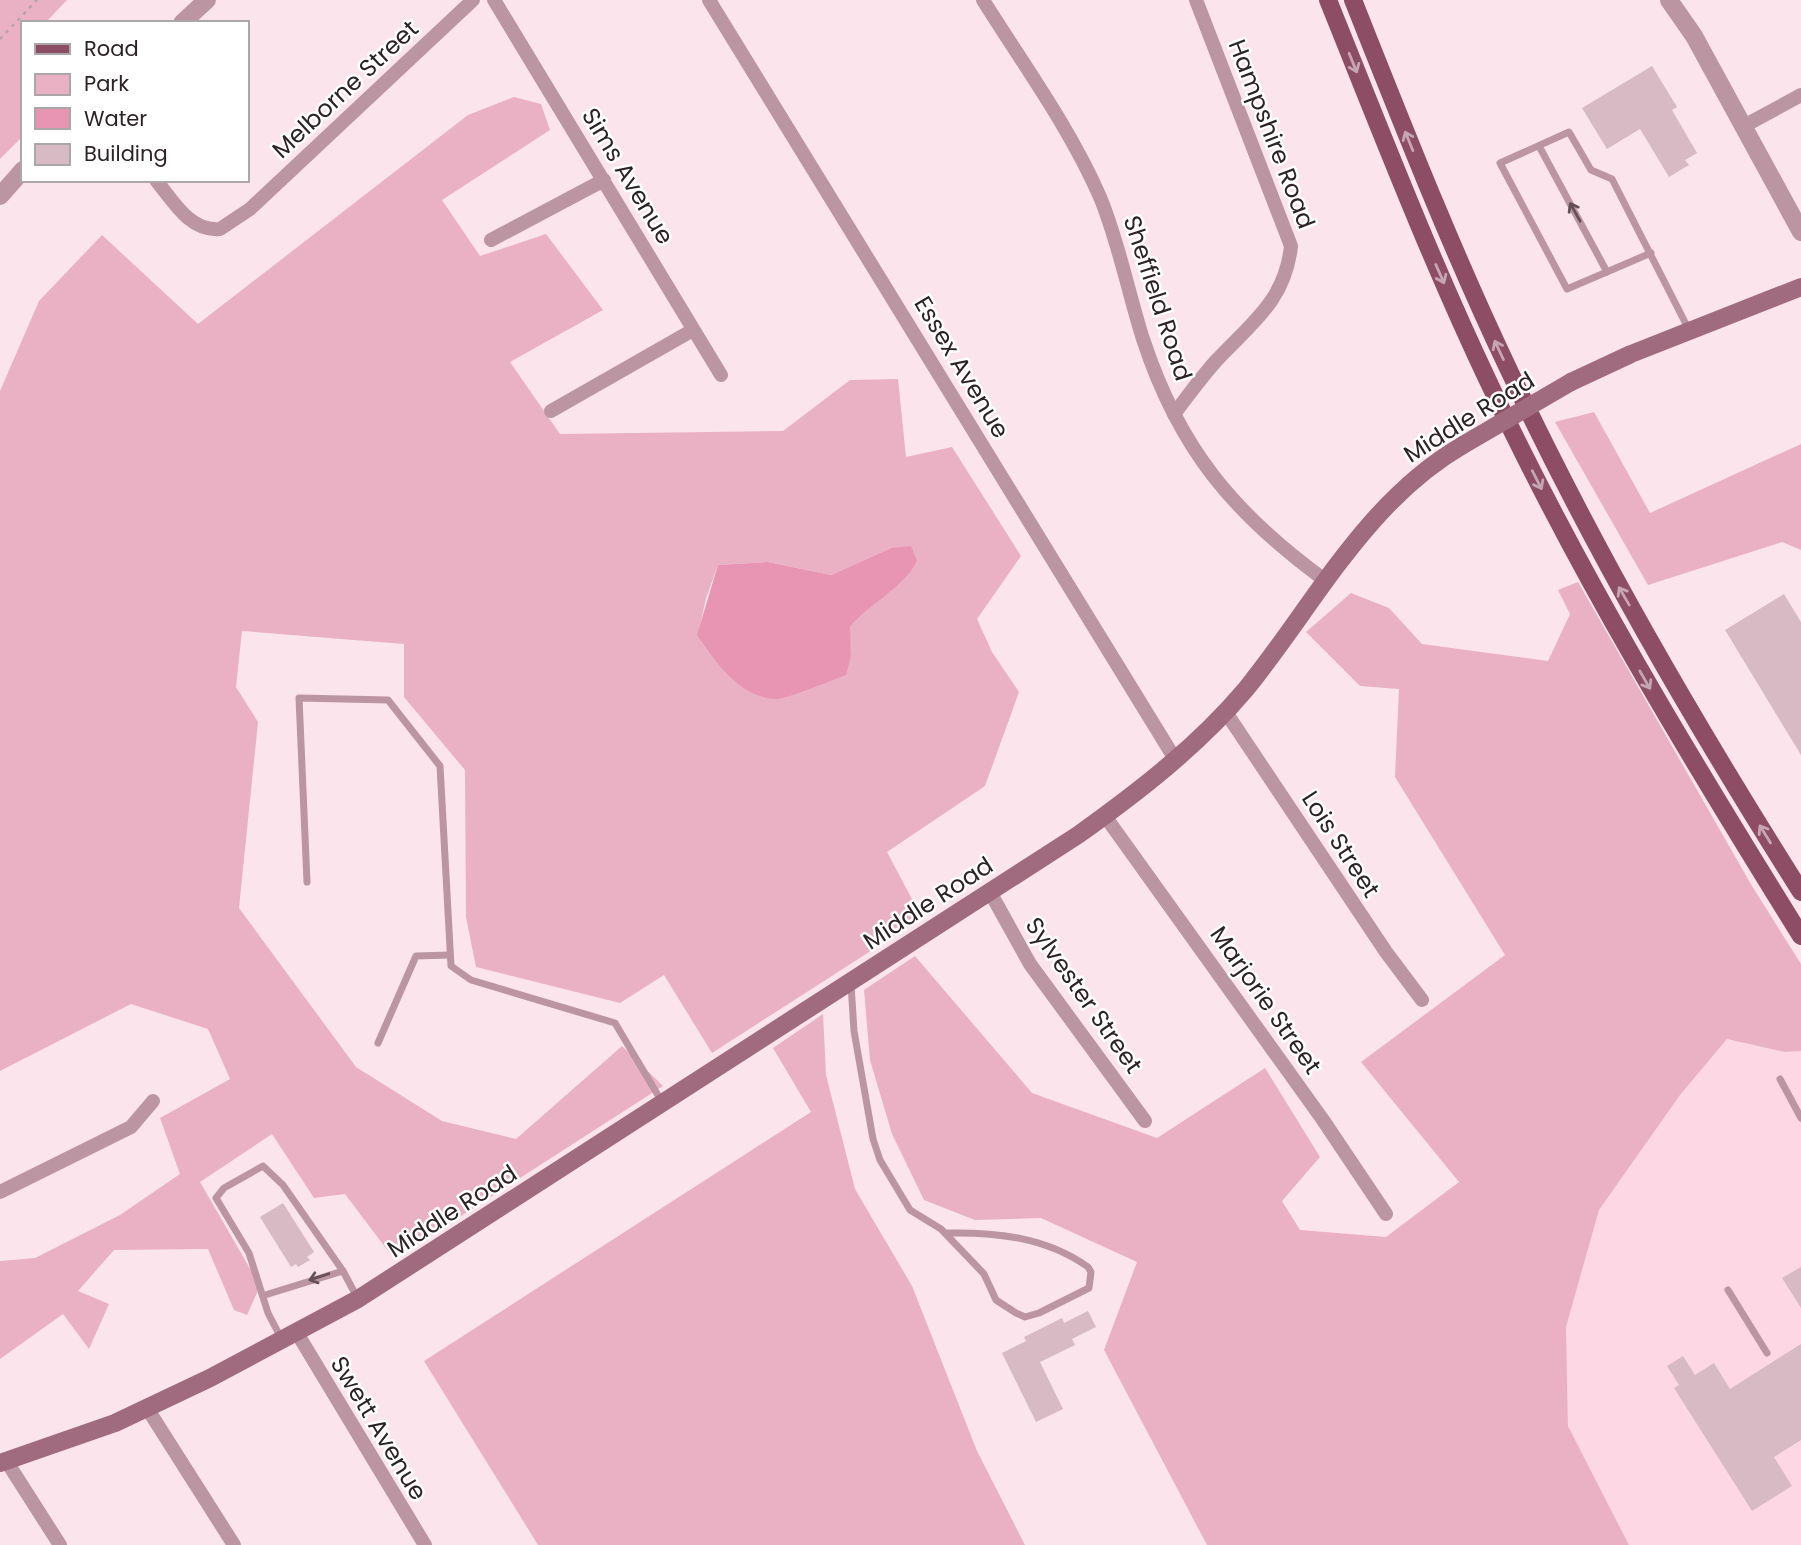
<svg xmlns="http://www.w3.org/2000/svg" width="1801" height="1545" viewBox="0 0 1801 1545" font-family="Poppins,sans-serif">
	<rect width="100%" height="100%" fill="#fce4ec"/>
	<polygon fill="#fdd7e4" points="1727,1039 1785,1052 1801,1051 1801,1545 1629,1545 1568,1426 1566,1327 1599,1210 1680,1095"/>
	<g fill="#eab1c4" fill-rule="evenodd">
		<polygon points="0,0 67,0 45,23 23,23 23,136 0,159"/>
		<path d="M 514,97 L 541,104 L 550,130 L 442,200 L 480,256 L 546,234 L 603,310 L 510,362 L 560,434 L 783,431 L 850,380 L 898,379 L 906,457 L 952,447 L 1021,556 L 977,619 L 992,652 L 1019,692 L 985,786 L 887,852 L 922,918 L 712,1053 L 664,975 L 620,1003 L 476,967 L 466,917 L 465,770 L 404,697 L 404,644 L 242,631 L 236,687 L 258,722 L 239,908 L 356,1067 L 442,1121 L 516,1139 L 622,1046 L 663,1086 L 394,1259 L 345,1194 L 314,1198 L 272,1134 L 200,1182 L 260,1286 L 247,1315 L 234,1310 L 208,1249 L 114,1250 L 78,1291 L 109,1304 L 89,1349 L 63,1314 L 0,1359 L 0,1261 L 35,1258 L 120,1215 L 180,1174 L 160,1118 L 230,1079 L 208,1029 L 131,1004 L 0,1071 L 0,391 L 39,301 L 102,235 L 198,324 L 468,115 ZM 891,548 L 860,615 L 849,628 L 851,656 L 698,635 L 706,598 L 718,565 L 768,562 L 831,575 Z"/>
		<polygon points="1594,412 1650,513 1801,444 1801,550 1782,542 1648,585 1555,422"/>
		<polygon points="1578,582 1752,886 1801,964 1801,1051 1785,1052 1727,1039 1680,1095 1599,1210 1566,1327 1568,1426 1629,1545 1207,1545 1104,1350 1137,1262 1041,1218 975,1220 924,1200 892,1134 870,1060 864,990 915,956 1032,1093 1157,1138 1265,1068 1320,1157 1282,1201 1300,1230 1386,1237 1459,1182 1361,1062 1505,955 1395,777 1399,689 1360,686 1306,632 1351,593 1389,608 1422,644 1548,661 1570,614 1558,590"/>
		<polygon points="823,1014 826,1075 855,1189 912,1286 977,1451 1025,1545 538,1545 424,1361 811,1112 773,1048"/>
	</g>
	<path fill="#e895b3" d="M 911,546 L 917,561 C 902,590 870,602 850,627 L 851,656 L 846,675 C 832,680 786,700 774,699 C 738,696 716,662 697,635 L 718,565 L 768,562 L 831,575 L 891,548 Z"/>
	<g fill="#d7bac3">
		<polygon points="1652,66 1677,107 1672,110 1697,153 1685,160 1689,165 1669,177 1640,129 1607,149 1582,108"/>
		<polygon points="1784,594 1801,622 1801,755 1725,630"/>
		<polygon points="283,1203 314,1252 307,1257 310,1260 298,1267 296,1264 291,1267 260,1217"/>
		<polygon points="1801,1267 1801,1308 1782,1278"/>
		<polygon points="1088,1311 1096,1327 1072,1339 1075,1345 1040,1362 1063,1409 1036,1422 1002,1353 1026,1341 1024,1337 1062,1318 1064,1323"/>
		<polygon points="1801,1344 1801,1440 1774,1457 1792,1486 1752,1511 1674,1388 1679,1385 1667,1366 1683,1356 1695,1375 1714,1363 1730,1389"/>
	</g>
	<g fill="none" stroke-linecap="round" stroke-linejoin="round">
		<polyline stroke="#b7a3aa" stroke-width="2.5" stroke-dasharray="3.5 5" stroke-linecap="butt" points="0,39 37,0"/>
		<g stroke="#bb95a2" stroke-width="7">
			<polyline points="1539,146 1607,272"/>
			<polyline points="1651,253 1567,289 1500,163 1569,132 1591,170 1612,179 1689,330"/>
			<polyline points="307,882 299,698 388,700 440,766 451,966 471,980 615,1023 662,1102"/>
			<path d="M 851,984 L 854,1031 L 873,1139 L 880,1160 L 910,1210 L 941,1229 L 984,1274 L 996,1300 L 1016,1313 L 1025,1317 L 1039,1313 L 1089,1288 L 1091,1272 L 1088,1267 C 1046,1237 996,1232 946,1233"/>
			<polyline points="378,1043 416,956 450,955"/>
			<polyline points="1780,1079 1801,1118"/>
			<polyline points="1728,1290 1767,1353"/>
			<polyline points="265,1295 343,1271 358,1299"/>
			<polyline points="281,1338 268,1313 249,1253 216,1198 224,1188 263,1166 283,1185 343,1271"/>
		</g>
		<g stroke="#bb95a2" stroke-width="14">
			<polyline points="494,0 721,375"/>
			<polyline points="709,0 1175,759"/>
			<path d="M 983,0 C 1023,64 1070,128 1100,197 C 1119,243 1128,292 1143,339 C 1179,449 1234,514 1326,581"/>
			<polyline points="1744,126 1801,95"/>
			<path d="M 156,180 C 173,201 190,232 220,229 L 250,209 L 473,0"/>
			<polyline points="491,240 604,180"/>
			<polyline points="551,411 693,330"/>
			<path d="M 1174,414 C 1187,397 1200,379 1215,362 C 1250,324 1285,302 1291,246 L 1196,0"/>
			<polyline points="1225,711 1386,952 1422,1000"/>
			<polyline points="1105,816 1323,1120 1386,1214"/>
			<polyline points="990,892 1030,964 1145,1121"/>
			<polyline points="0,1192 131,1127 153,1101"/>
			<polyline points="297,1333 425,1545"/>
			<polyline points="147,1408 234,1545"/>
			<polyline points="7,1462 60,1545"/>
		</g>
		<g stroke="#bb95a2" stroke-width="18">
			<polyline points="1669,0 1694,36 1801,232"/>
			<polyline points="182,23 207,0"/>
			<polyline points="0,196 23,170"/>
		</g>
		<g stroke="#a06b7e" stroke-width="18">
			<polyline points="1571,382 1631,354 1801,287"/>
			<path d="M 0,1463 L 115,1423 L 210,1378 L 358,1299 L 1078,835 C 1138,792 1198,746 1246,689 C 1315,604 1365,502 1463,445"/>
		</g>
		<g stroke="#8c4d65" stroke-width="18">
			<path d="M 1328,0 C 1380,129 1430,259 1490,385 C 1580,576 1689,756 1801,936"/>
			<path d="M 1353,0 C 1402,123 1450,246 1507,366 C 1593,549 1693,721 1801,892"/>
		</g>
		<polyline stroke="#a06b7e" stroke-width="18" points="1463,445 1571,382"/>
	</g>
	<defs><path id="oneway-shaft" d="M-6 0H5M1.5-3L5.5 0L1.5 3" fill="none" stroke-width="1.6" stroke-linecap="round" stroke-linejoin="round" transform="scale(1.75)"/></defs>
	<g stroke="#c6a6b2">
		<use href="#oneway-shaft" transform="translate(1353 63) rotate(68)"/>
		<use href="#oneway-shaft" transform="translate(1409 141) rotate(-112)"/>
		<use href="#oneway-shaft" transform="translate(1440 274) rotate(66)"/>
		<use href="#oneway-shaft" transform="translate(1499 350) rotate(-115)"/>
		<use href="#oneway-shaft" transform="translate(1537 480) rotate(63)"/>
		<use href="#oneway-shaft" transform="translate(1624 596) rotate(-120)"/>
		<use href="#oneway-shaft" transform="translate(1645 680) rotate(60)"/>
		<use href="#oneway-shaft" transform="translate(1765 834) rotate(-122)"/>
	</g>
	<g stroke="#665058">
		<use href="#oneway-shaft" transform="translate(1575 212) rotate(-119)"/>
		<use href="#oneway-shaft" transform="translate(319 1277) rotate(162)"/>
	</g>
	<g text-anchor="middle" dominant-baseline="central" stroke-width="5" stroke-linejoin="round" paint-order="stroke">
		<g font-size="24" fill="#2d2226" stroke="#fff">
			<text transform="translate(345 89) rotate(-43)">Melborne Street</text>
			<text transform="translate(1272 134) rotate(69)">Hampshire Road</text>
			<text transform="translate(628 176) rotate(59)">Sims Avenue</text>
			<text transform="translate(1158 298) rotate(72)">Sheffield Road</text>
			<text transform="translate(962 367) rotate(59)">Essex Avenue</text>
			<text transform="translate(1469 417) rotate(-32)">Middle Road</text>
			<text transform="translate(1341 844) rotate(57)">Lois Street</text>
			<text transform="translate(928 903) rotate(-33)">Middle Road</text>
			<text transform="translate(1084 995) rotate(55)">Sylvester Street</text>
			<text transform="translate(1266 1000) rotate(55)">Marjorie Street</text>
			<text transform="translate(452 1211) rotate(-33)">Middle Road</text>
			<text transform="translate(379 1428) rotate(59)">Swett Avenue</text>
		</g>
	</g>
	<rect x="21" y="21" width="228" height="161" fill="#ffffff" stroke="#aba7a8" stroke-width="2"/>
	<rect x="35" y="44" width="35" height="10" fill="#8c4d65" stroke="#aba7a8" stroke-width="2"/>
	<text x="84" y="56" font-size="21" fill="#2d2226">Road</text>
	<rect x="35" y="74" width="35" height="21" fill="#eab1c4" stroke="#aba7a8" stroke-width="2"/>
	<text x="84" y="91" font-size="21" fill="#2d2226">Park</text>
	<rect x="35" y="108" width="35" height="21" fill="#e895b3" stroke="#aba7a8" stroke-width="2"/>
	<text x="84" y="126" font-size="21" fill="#2d2226">Water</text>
	<rect x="35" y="144" width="35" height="21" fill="#d7bac3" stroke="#aba7a8" stroke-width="2"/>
	<text x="84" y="161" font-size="21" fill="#2d2226">Building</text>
</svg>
